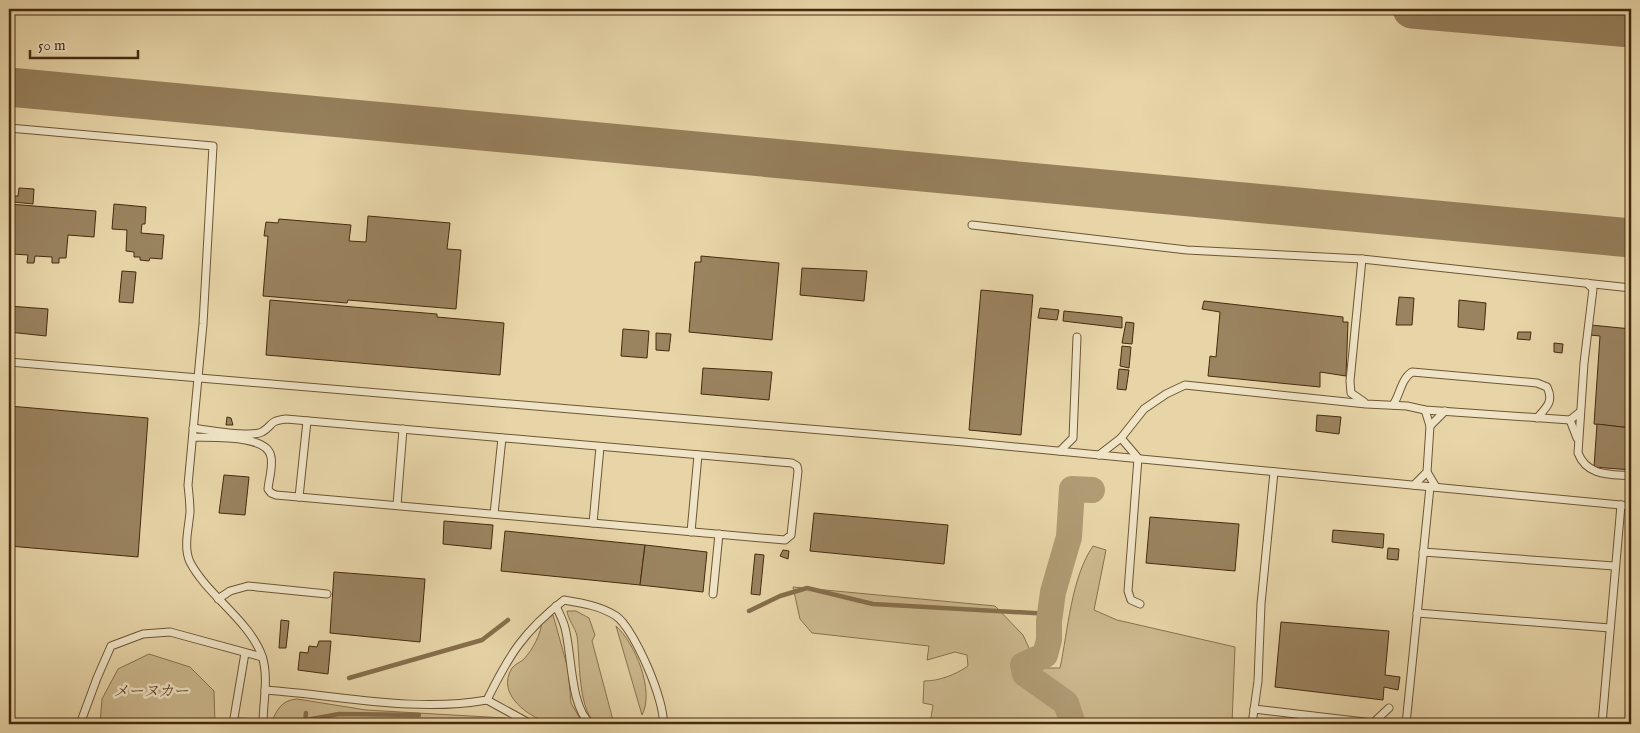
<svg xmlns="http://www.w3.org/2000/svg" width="1640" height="733" viewBox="0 0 1640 733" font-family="'IM FELL English','Noto Serif JP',serif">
	<rect width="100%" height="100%" fill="#e7d5a8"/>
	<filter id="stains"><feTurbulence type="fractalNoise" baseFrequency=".004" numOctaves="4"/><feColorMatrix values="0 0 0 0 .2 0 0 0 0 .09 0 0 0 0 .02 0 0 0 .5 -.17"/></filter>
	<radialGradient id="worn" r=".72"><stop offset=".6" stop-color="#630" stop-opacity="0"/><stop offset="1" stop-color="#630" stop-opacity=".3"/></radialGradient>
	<g fill="#ccb88e" stroke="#89714e">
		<path d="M 1093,546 L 1106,550 L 1094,610 L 1117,620 L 1235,647 L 1232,724 L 930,724 L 933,705 L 923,703 L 924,681 C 939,681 955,675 968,666 L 967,655 L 955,652 L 927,660 L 929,646 L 812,633 L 800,619 L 793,587 L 995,606 L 1023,635 L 1038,668 L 1060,668 C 1068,631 1071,578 1093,546 Z"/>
		<path d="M 567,611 L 576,611 L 589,618 L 595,635 L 592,641 L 614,724 C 610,724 603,725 599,724 C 577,718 580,653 577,636 C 575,627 568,620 567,611 Z"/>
		<path d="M 553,615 L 568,669 L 571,703 L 583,724 C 574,724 561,727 552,724 C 530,718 495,695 512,668 C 515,664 521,662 524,659 C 533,649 541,634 542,621 Z"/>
		<path d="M 616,626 C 635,643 655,691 642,715 Z"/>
		<polygon points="149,654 190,667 214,691 215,724 100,724 102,699 118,669"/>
		<path d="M 297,699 L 366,710 L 505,718 L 515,724 L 271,724 C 276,711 281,700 297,699 Z"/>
	</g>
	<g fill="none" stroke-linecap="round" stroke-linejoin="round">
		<g stroke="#866e4c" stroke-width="4.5">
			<polyline points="749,611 780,596 807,588 873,604 1050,614"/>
			<polyline points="349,678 482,640 508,620"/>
			<polyline points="306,720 339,714 419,715"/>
			<polyline points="305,724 306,713"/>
		</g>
		<polyline stroke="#b09b74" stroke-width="26" points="1073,724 1066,703 1025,674 1023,665 1045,655 1049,640 1049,621 1053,592 1069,537 1072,489 1092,490"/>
		<g stroke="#96805c" stroke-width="39">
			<polyline points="1412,9 1631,28"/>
			<polyline points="9,87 1631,238"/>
		</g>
	</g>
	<g fill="#9a835f" stroke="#462a0f">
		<polygon points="19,188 34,189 33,204 13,202 14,196 18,196"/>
		<polygon points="9,204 96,211 94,237 68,235 66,258 59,258 59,263 52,263 52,257 35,256 34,263 27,263 28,255 12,254 13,238 9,238"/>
		<polygon points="114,204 146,207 145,224 142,224 141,233 164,235 162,259 150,258 149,261 140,260 140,257 134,257 134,252 126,251 127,230 112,229"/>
		<polygon points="368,216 450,223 447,249 461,250 456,309 348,300 347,303 263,296 268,236 264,236 266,222 278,223 279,219 351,225 349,241 366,242"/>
		<polygon points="701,256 779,263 772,340 689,332 695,262 701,262"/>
		<polygon points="802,268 867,271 864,301 800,295"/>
		<polygon points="122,271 136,272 133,303 119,302"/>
		<polygon points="981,290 1033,295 1021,435 969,430"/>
		<polygon points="1399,297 1414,298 1412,325 1396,325"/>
		<polygon points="270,300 437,314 437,317 504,323 500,375 266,355"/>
		<polygon points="1459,300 1486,303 1484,330 1458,327"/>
		<polygon points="1204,301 1343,317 1343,322 1348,322 1346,376 1320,372 1320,387 1208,376 1210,356 1216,357 1220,312 1202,309"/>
		<polygon points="9,306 48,309 46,336 9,332"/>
		<polygon points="1040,308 1059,310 1057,320 1038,318"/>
		<polygon points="1064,311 1122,317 1122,328 1063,321"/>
		<polygon points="1126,322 1134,323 1132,344 1122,343"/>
		<polygon points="1591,325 1631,329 1631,428 1594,424 1600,336 1590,335"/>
		<polygon points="623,329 649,331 647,358 621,356"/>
		<polygon points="1518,332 1531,332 1530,340 1517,339"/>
		<polygon points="656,333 671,334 669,351 656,350"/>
		<polygon points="1554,343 1563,344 1562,353 1554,352"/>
		<polygon points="1122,346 1131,347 1129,368 1120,366"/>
		<polygon points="703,368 772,372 769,400 701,394"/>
		<polygon points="1119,369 1129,370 1126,390 1117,389"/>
		<polygon points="9,406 148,418 138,557 9,546"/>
		<polygon points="1317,415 1341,417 1339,434 1316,431"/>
		<polygon points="227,417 231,418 233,425 226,425"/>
		<polygon points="1597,424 1631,428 1631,470 1594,467"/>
		<polygon points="224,475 249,477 245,515 219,513"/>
		<polygon points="814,513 948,525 944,564 810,551"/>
		<polygon points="1150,517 1239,524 1235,571 1146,563"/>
		<polygon points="444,521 493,525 491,549 443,544"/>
		<polygon points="1333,530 1384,534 1383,548 1332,542"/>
		<polygon points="505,531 645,545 640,585 501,571"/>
		<polygon points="645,545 707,552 703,592 640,585"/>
		<polygon points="1388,548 1399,549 1398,560 1387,559"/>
		<polygon points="783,550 789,551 788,559 780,556"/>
		<polygon points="755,554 764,555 760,595 751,594"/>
		<polygon points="334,572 425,579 420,642 330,633"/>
		<polygon points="281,620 289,621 286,648 279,648"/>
		<polygon points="1281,622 1389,631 1385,675 1400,677 1398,690 1384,687 1383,700 1275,687"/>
		<polygon points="319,641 331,641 328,674 298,670 300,652 308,653 309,646 317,647"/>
	</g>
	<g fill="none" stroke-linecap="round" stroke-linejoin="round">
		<g stroke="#6e5535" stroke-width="9">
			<g id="lane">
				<path d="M 9,128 L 213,146 L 203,324 L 188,485 C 189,494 190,503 190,512 C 189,526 183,548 190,562 C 207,595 249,620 262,656 C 269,677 263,702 263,724"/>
				<polyline points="972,225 1187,250 1362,259 1631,288"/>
				<polyline points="1362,259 1350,381 1351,393 1364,402"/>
				<path d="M 1587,283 L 1593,289 L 1584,363 L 1578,453 C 1587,476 1609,474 1631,476"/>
				<polyline points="9,362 964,442 1631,506"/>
				<path d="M 1393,405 C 1400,395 1401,379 1412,372 L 1537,383 L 1547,387 C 1554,401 1547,407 1537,418"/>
				<polyline points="1570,420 1577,438"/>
				<polyline points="1430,426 1445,411"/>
				<path d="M 193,437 C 211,438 268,434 271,457 C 273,467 269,479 268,489 L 271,493 L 276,495 L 785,540 L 791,535 L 798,471 L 797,466 L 792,463 L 286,419 C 268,421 274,425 262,432 C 250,438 208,430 193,428"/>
				<polyline points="1121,438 1138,458 1128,591 1131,600 1140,604"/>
				<polyline points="1060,451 1073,438 1077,337"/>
				<polyline points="1099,455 1121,438 1144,409 1166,394 1185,385 1366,404 1407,406 1425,410 1570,420 1580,412"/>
				<polyline points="1427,472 1436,487"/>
				<polyline points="1414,485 1427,472 1430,426 1425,410"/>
				<polyline points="299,497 307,421"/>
				<polyline points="397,505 403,429"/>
				<polyline points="494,514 502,438"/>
				<polyline points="593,523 600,447"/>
				<polyline points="691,532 698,455"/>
				<polyline points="1423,552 1614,566"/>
				<polyline points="713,594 719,534"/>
				<polyline points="218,599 230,591 248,586 327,594"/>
				<path d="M 556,606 C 559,613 563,620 565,628 C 572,654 570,708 591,724"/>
				<polyline points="1417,613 1610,628"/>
				<path d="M 265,690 C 339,695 413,713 487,700 C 509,655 524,631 564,600 C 582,603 601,606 616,616 C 634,628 666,703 663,724"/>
				<polyline points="487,700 531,724"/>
				<polyline points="1254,709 1373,723 1389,708"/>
				<polyline points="234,722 263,723"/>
				<polyline points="80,724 97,678 111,646 143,634 170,632 262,657"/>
				<polyline points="233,724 245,653"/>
				<polyline points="1252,724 1258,681 1261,604 1274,472"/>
				<polyline points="1406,724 1430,487"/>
				<polyline points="1602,724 1621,505"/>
			</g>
		</g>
		<use href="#lane" stroke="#efe4c6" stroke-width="7"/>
	</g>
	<g text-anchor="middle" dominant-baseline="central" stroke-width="5" stroke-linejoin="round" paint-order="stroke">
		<g font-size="15" font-style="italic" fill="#614628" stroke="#efe4c6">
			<text x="151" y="691">メーヌカー</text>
		</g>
	</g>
	<rect width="1640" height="733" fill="none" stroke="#e7d5a8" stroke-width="30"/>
	<rect x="10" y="10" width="1620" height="713" fill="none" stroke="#462a0f" stroke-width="2.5"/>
	<rect x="15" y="15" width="1610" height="703" fill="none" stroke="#462a0f"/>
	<path d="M30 50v8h108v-8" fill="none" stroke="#462a0f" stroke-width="2.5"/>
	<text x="38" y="50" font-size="15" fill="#462a0f" stroke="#efe4c6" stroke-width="4" paint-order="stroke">50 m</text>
	<rect width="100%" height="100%" filter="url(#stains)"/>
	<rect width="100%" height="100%" fill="url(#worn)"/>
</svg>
